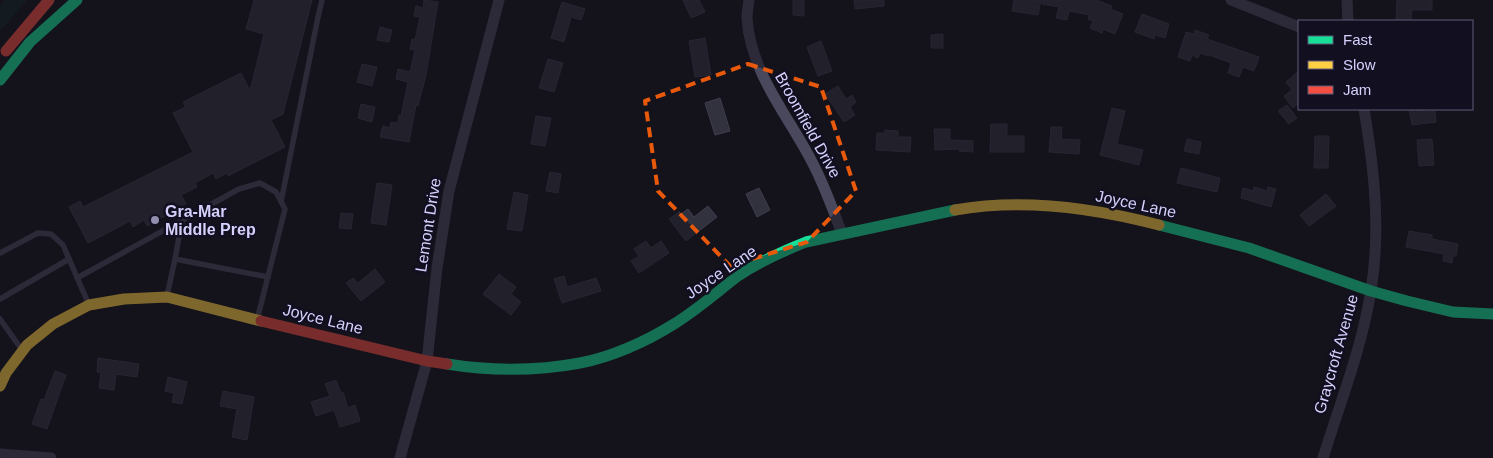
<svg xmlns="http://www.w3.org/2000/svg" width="1493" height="458" viewBox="0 0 1493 458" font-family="Helvetica,sans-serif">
	<rect width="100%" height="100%" fill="#14131c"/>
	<polygon fill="#122727" points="4,0 27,0 0,31 0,6"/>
	<g fill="#32313e" stroke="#403d4f">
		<polygon points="254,0 312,0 283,114 271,120 285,147 228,176 227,173 216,179 213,173 195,183 197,187 181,195 186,204 147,226 144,220 133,227 130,221 88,243 69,207 80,201 83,207 193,152 173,113 186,107 183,102 241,73 250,91 264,34 246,29"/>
		<polygon points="424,0 438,2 426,75 418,106 416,105 409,142 380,137 383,126 390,128 391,122 398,123 399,115 401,116 408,82 396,79 398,69 410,72 415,50 410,49 412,39 415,40 420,17 414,16 416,6 423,8"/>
		<polygon points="683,0 699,0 705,12 691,18"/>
		<polygon points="793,0 804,0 804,16 793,15"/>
		<polygon points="854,0 884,0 884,6 855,9"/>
		<polygon points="1014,0 1041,0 1038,15 1012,11"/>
		<polygon points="1042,0 1096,0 1112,6 1110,9 1123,14 1115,34 1103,29 1102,33 1090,28 1093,21 1088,19 1089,15 1069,11 1067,20 1056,18 1059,7 1042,4"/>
		<polygon points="1397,0 1432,0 1432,10 1412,10 1411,21 1396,21"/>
		<polygon points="562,2 585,9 581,20 571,17 564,42 551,38"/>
		<polygon points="1142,14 1169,24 1165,38 1155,35 1154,39 1135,32"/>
		<polygon points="380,27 392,30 389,42 377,40"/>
		<polygon points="1195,30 1209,35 1207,39 1259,57 1254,71 1243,67 1239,77 1228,73 1231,63 1209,55 1209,56 1200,53 1198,58 1192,55 1190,61 1178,57 1186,32 1194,34"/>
		<polygon points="943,34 943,48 931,48 931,35"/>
		<polygon points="705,38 711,75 695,77 689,41"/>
		<polygon points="821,41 832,71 818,76 807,47"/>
		<polygon points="548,59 563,63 554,92 539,88"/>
		<polygon points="362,64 377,67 372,86 357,82"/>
		<polygon points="1299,71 1299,103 1293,108 1284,96 1292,90 1286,82"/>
		<polygon points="838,86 846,99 852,95 856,102 850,107 855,115 844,122 825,94"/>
		<polygon points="720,98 730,131 715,135 705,103"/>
		<polygon points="361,104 375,107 372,122 358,118"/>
		<polygon points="1287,105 1297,118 1289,124 1278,111"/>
		<polygon points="1112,108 1125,111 1117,144 1143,150 1139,165 1100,155"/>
		<polygon points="1409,109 1424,109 1424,112 1435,111 1436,122 1412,125"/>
		<polygon points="536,116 551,118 545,146 531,144"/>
		<polygon points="991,124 1007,124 1007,136 1024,136 1024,152 990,152"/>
		<polygon points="1051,127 1062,127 1061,139 1080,140 1079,154 1049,152"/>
		<polygon points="934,129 950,129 950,140 973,141 973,152 959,151 959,149 935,150"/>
		<polygon points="885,130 898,131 898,137 911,137 910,152 876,150 877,133 885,133"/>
		<polygon points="1315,136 1329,136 1328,168 1314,168"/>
		<polygon points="1187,139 1201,142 1199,154 1184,151"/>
		<polygon points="1432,139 1434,165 1419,166 1417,140"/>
		<polygon points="1181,168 1220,178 1217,192 1177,183"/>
		<polygon points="550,172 561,174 558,193 546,191"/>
		<polygon points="377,183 392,185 386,225 371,223"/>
		<polygon points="1254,187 1267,191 1268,187 1276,189 1271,207 1241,198 1243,188 1253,191"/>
		<polygon points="759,188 770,210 757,217 746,194"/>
		<polygon points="514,192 528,195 522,231 507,229"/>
		<polygon points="1326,194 1336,206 1309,226 1300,215"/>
		<polygon points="708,206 717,217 686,241 669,219 679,212 681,214 688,209 694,217"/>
		<polygon points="341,213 353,214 351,229 339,228"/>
		<polygon points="1409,231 1432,235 1432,239 1458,244 1456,256 1453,256 1452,263 1443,261 1444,254 1406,247"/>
		<polygon points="646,241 651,248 661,241 669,253 639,273 631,261 639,256 634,249"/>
		<polygon points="375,269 385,282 361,301 346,283 353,278 358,283"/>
		<polygon points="499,274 516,287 511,294 521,302 511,315 483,294"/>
		<polygon points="564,276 567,287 596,278 601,291 562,303 554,279"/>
		<polygon points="98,358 139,364 137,377 116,374 114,390 99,388 101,373 97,372"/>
		<polygon points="55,371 66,375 47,429 32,424 41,399 44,400"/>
		<polygon points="168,377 187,382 182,404 172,402 174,393 165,391"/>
		<polygon points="336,380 341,393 343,392 348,408 355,405 360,421 340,427 334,410 316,416 311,402 330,396 325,384"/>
		<polygon points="223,391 254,397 247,440 232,437 237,409 220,406"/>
	</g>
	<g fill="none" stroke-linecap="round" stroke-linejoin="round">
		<g stroke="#49485d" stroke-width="5.5">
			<polyline points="281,202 318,17 322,0"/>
			<polyline points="182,221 175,259 268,277"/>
			<polyline points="0,253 38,233 51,234 63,245 89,305"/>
			<polyline points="77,278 239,189 260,183 276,192 285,209 257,320"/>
			<polyline points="167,296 175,259"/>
			<polyline points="0,299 69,259"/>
			<polyline points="0,319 22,350"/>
		</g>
		<g stroke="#49485d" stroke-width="11">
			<path d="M 749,0 C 748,6 747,13 747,19 C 751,73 787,114 811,160 C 824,184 833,209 842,234"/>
			<polyline points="1231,0 1299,27"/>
			<polyline points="1347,0 1348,21"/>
			<polyline points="0,454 51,458"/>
			<polyline points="400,458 427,361 437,268 449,191 499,0"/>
			<path d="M 1323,458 C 1340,403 1362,348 1371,290 C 1381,230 1374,168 1364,109"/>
		</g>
		<g stroke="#16e098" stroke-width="11">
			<polyline points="0,80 30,42 77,0"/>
			<polyline points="1159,225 1249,248 1371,291 1407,301 1453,312 1493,314"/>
			<path d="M 447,364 C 490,371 537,371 580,363 C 612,357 647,341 674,324 C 697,310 717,292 738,276 C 759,262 783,251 806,242 L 955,210"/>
		</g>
		<g stroke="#ffcf43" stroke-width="11">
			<path d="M 955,210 C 1022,198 1094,208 1159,225"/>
			<polyline points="0,386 6,373 27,345 53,324 89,305 124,299 167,297 261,321"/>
		</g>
		<g stroke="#f24e42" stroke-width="11">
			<polyline points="6,51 49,0"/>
			<polyline points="261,321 427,361 447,364"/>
		</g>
	</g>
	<path d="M0 0H1493V458H0ZM 748,64 L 821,87 L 856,191 L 807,242 L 730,266 L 658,191 L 645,101 Z" fill="#14131c" fill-opacity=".55" fill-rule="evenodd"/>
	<path fill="none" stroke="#e8590c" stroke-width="4" stroke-dasharray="10 6" stroke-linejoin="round" d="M 748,64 L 821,87 L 856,191 L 807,242 L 730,266 L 658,191 L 645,101 Z"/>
	<circle fill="#918eae" stroke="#110f20" stroke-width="2" cx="155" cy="220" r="5"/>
	<g text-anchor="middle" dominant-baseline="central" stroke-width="5" stroke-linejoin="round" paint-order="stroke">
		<g font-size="16" fill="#d5d1fc" stroke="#110f20">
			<text transform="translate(808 125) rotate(61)">Broomfield Drive</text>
			<text transform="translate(1136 204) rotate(12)">Joyce Lane</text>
			<text transform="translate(428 225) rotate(-81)">Lemont Drive</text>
			<text transform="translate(721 272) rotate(-34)">Joyce Lane</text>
			<text transform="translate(323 319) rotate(14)">Joyce Lane</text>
			<text transform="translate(1336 354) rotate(-74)">Graycroft Avenue</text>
		</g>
		<g font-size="16" font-weight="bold" fill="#d5d1fc" stroke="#110f20" text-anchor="start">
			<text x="165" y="211">Gra-Mar<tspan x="165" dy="18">Middle Prep</tspan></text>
		</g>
	</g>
	<rect x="1298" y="20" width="175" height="90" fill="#110f20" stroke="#5f5d78"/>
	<rect x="1308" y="36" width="25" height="8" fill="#16e098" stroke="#5f5d78"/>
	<text x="1343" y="45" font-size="15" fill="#d5d1fc">Fast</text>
	<rect x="1308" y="61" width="25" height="8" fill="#ffcf43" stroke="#5f5d78"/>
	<text x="1343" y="70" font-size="15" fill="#d5d1fc">Slow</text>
	<rect x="1308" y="86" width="25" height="8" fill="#f24e42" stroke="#5f5d78"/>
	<text x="1343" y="95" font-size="15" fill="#d5d1fc">Jam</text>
</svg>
